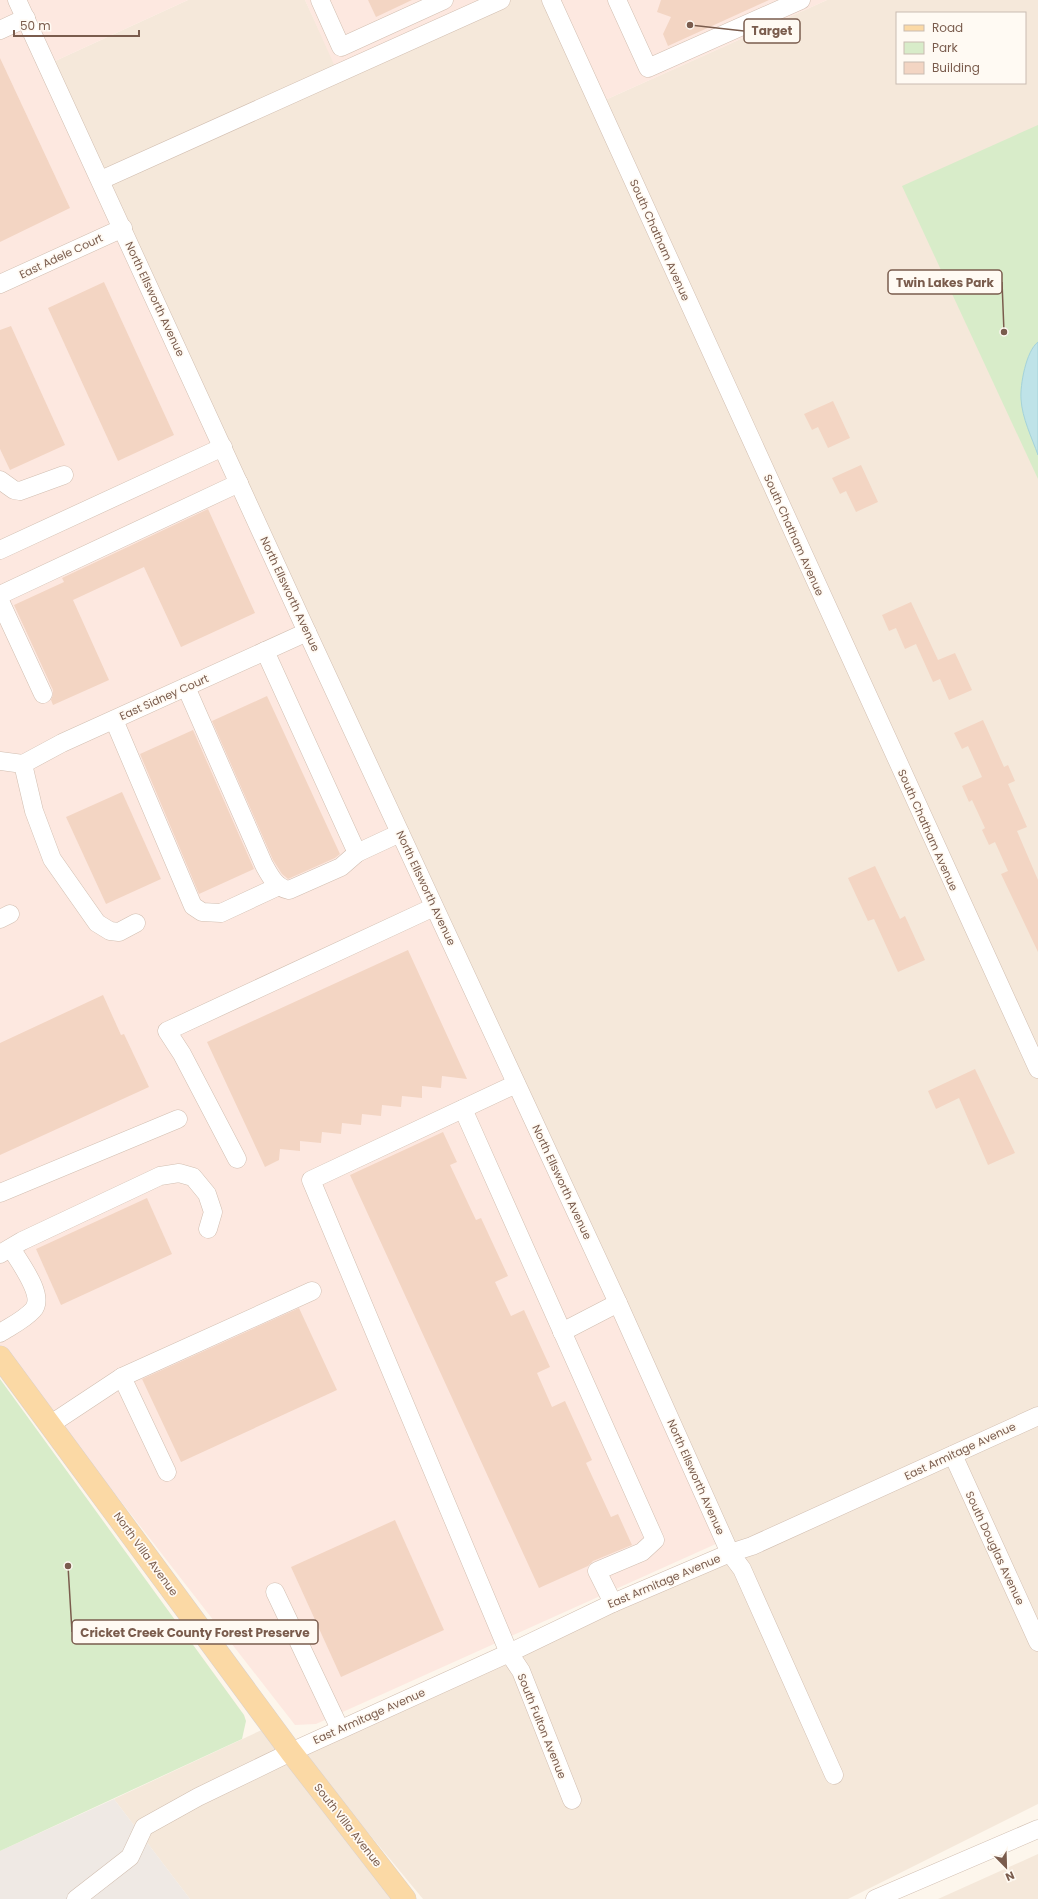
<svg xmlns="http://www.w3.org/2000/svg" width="1038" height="1899" viewBox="0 0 1038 1899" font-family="Poppins,sans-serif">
	<rect width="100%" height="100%" fill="#fdf6ec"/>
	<g fill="#f5e8da" fill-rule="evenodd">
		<path d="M 188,0 L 305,0 L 337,69 L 489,0 L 557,0 L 603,101 L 827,0 L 1038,0 L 1038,1408 L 734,1548 L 53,62 ZM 897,13 L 1025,13 L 1025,83 L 897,83 Z"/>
		<polygon points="1038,1419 1038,1804 848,1899 423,1899 303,1754"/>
		<polygon points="266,1728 400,1899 190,1899 114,1799"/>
		<polygon points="1038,1854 1038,1899 938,1899"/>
	</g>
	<g fill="#fde8e0">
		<polygon points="0,0 12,0 718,1543 316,1724 295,1725 0,1346"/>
		<polygon points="26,0 188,0 53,62"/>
		<polygon points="305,0 489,0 336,69"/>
		<polygon points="557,0 827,0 603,101"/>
	</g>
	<polygon fill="#efe9e4" points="114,1799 190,1899 0,1899 0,1851"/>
	<g fill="#d8ecc9">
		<polygon points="1038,125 1038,479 902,186"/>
		<polygon points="0,1379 244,1715 246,1721 242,1739 0,1851"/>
	</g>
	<path fill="#bfe3e8" stroke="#a5d3da" d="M 1038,342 L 1038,455 C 1032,438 1022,418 1021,399 C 1020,385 1026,351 1038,342 Z"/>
	<g fill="#f3d5c3">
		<polygon points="368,0 412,0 376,17"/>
		<polygon points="661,0 769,0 668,46 663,34 671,17 657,12"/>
		<polygon points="0,58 70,208 0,242"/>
		<polygon points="104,282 174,435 118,461 48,308"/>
		<polygon points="11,326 65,445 10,470 0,449 0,330"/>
		<polygon points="833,401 850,438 828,448 818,427 812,430 804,414"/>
		<polygon points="861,465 878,502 856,512 846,491 840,494 832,478"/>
		<polygon points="208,509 255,613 181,647 144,567 73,600 109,680 53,705 51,700 53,695 53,690 14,605 64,582 62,578"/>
		<polygon points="911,602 938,660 955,653 972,690 949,700 940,679 933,682 916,644 905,649 896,628 889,631 882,615"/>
		<polygon points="267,696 340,854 335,858 288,879 282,874 273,860 212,721"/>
		<polygon points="983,720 1004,767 1008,765 1015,781 1008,784 1027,827 1017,831 1038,880 1038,952 1001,874 1008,871 995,842 989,845 982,830 985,828 972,800 969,802 962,786 982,777 968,746 962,749 954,733"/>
		<polygon points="193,730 254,869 199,894 140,754"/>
		<polygon points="122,792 161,879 106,904 66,817"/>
		<polygon points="875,866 900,919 905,916 925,960 898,972 874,919 868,921 848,878"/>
		<polygon points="408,950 467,1079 442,1076 441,1088 422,1086 422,1098 402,1096 401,1107 382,1105 381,1116 362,1114 361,1125 342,1123 341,1134 322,1132 321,1143 300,1141 300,1151 280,1149 279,1160 265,1167 207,1042"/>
		<polygon points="103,995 121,1035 124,1034 149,1087 0,1155 0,1043"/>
		<polygon points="975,1069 1015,1153 988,1165 959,1098 936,1109 928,1091"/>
		<polygon points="443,1132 457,1162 450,1165 476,1220 481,1218 508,1276 495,1282 511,1316 524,1310 550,1367 537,1373 552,1407 565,1401 592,1460 586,1463 611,1517 618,1514 632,1545 593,1561 588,1566 539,1588 350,1175"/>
		<polygon points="147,1198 172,1254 61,1305 36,1249"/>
		<polygon points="299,1308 337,1390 181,1462 142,1379"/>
		<polygon points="395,1520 444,1630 341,1677 291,1567"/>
	</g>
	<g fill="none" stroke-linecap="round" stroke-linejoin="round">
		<g stroke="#d1beb0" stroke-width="19">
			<g id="minor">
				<polyline points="17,0 307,632 618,1303 730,1553 742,1569 834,1775"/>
				<polyline points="320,0 341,47 444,0"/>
				<polyline points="551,0 1038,1069"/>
				<polyline points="617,0 648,68 801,0"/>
				<polyline points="0,30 26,18"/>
				<polyline points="101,180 501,0"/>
				<polyline points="0,284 123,228"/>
				<polyline points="0,480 14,490 20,491 64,475"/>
				<polyline points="0,550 223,447"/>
				<polyline points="0,595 239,483"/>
				<polyline points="0,601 43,694"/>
				<polyline points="265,651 357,853 400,833"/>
				<path d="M 186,687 L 264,865 C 270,876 276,888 289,890 L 341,867 L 357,853"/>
				<polyline points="114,720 193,906 202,912 221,913 279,886"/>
				<polyline points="0,761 23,764"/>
				<polyline points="23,764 62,743 307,632"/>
				<polyline points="23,764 34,811 52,859 97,923 110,931 119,932 136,923"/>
				<polyline points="0,919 10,914"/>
				<polyline points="516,1084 311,1180 509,1653 521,1671 572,1800"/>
				<polyline points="463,1109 655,1540 642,1552 597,1571 613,1603"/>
				<polyline points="237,1159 182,1054 167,1031 434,907"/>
				<polyline points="0,1193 178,1119"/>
				<polyline points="0,1254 22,1241 160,1176 179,1173 193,1177 207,1194 213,1212 208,1229"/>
				<polyline points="562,1332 618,1303"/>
				<path d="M 0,1333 C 11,1326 24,1320 33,1310 C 46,1296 19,1262 11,1248"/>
				<polyline points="122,1377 167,1472"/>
				<polyline points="51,1424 122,1377 312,1291"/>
				<polyline points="953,1455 1038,1642"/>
				<polyline points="275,1592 340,1729"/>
				<polyline points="76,1899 130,1857 144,1827 198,1797 291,1752 509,1653 613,1603 730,1553 752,1546 1038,1416"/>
				<polyline points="875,1899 1038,1829"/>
			</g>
		</g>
		<g stroke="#dad1cd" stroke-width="23">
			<polyline id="major" points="0,1357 291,1752 405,1899"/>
		</g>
		<use href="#minor" stroke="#fff" stroke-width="18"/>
		<use href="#major" stroke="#fbd9a5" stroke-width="22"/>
	</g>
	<g text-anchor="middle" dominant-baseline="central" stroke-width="3.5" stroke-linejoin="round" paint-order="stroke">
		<g font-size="11" fill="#7a5c4d" stroke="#fffaf3">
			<text transform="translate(660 240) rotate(66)">South Chatham Avenue</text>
			<text transform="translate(61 256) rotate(-25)">East Adele Court</text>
			<text transform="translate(155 299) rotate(65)">North Ellsworth Avenue</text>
			<text transform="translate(794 535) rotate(66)">South Chatham Avenue</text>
			<text transform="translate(290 594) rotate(65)">North Ellsworth Avenue</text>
			<text transform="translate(164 697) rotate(-24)">East Sidney Court</text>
			<text transform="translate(928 830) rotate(66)">South Chatham Avenue</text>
			<text transform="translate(426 888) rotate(65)">North Ellsworth Avenue</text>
			<text transform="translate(562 1182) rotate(65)">North Ellsworth Avenue</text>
			<text transform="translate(960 1451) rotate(-25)">East Armitage Avenue</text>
			<text transform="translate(696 1477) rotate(66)">North Ellsworth Avenue</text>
			<text transform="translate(995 1548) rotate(65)">South Douglas Avenue</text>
			<text transform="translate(146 1554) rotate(54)">North Villa Avenue</text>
			<text transform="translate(664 1581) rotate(-23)">East Armitage Avenue</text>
			<text transform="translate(369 1716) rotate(-24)">East Armitage Avenue</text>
			<text transform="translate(542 1726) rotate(68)">South Fulton Avenue</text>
			<text transform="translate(348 1825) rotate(52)">South Villa Avenue</text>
		</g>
	</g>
	<path fill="none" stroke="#7a5c4d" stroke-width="1.5" d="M690 25L744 31M1004 332L1002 282M68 1566L72 1632"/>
	<g fill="#7a5c4d" stroke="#fffaf3" stroke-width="1.5">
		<circle cx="690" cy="25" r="4"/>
		<circle cx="1004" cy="332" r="4"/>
		<circle cx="68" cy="1566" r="4"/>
	</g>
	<g fill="#fffaf3" stroke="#7a5c4d" stroke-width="1.5">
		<rect x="744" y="19" width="56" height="24" rx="4"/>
		<rect x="888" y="270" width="114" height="24" rx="4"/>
		<rect x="72" y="1620" width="246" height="24" rx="4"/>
	</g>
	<g font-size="12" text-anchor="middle" font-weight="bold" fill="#7a5c4d">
		<text x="772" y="35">Target</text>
		<text x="945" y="287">Twin Lakes Park</text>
		<text x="195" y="1637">Cricket Creek County Forest Preserve</text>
	</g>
	<rect x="896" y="12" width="130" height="72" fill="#fffaf3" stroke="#cabbb1"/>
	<rect x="904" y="25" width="20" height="6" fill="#fbd9a5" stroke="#cabbb1"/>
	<text x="932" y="32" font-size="12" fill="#7a5c4d">Road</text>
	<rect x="904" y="42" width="20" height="12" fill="#d8ecc9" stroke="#cabbb1"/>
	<text x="932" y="52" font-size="12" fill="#7a5c4d">Park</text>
	<rect x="904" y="62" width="20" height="12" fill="#f3d5c3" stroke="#cabbb1"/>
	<text x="932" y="72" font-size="12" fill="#7a5c4d">Building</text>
	<g transform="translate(1006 1867) rotate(157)" stroke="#fffaf3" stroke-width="3" paint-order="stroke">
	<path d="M0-3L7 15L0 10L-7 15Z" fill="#7a5c4d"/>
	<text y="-6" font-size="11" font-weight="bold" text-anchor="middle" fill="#7a5c4d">N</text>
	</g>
	<path d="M14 30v6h125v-6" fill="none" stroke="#7a5c4d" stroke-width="2"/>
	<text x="20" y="30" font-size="12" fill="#7a5c4d" stroke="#fffaf3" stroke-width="3" paint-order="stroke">50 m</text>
</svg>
